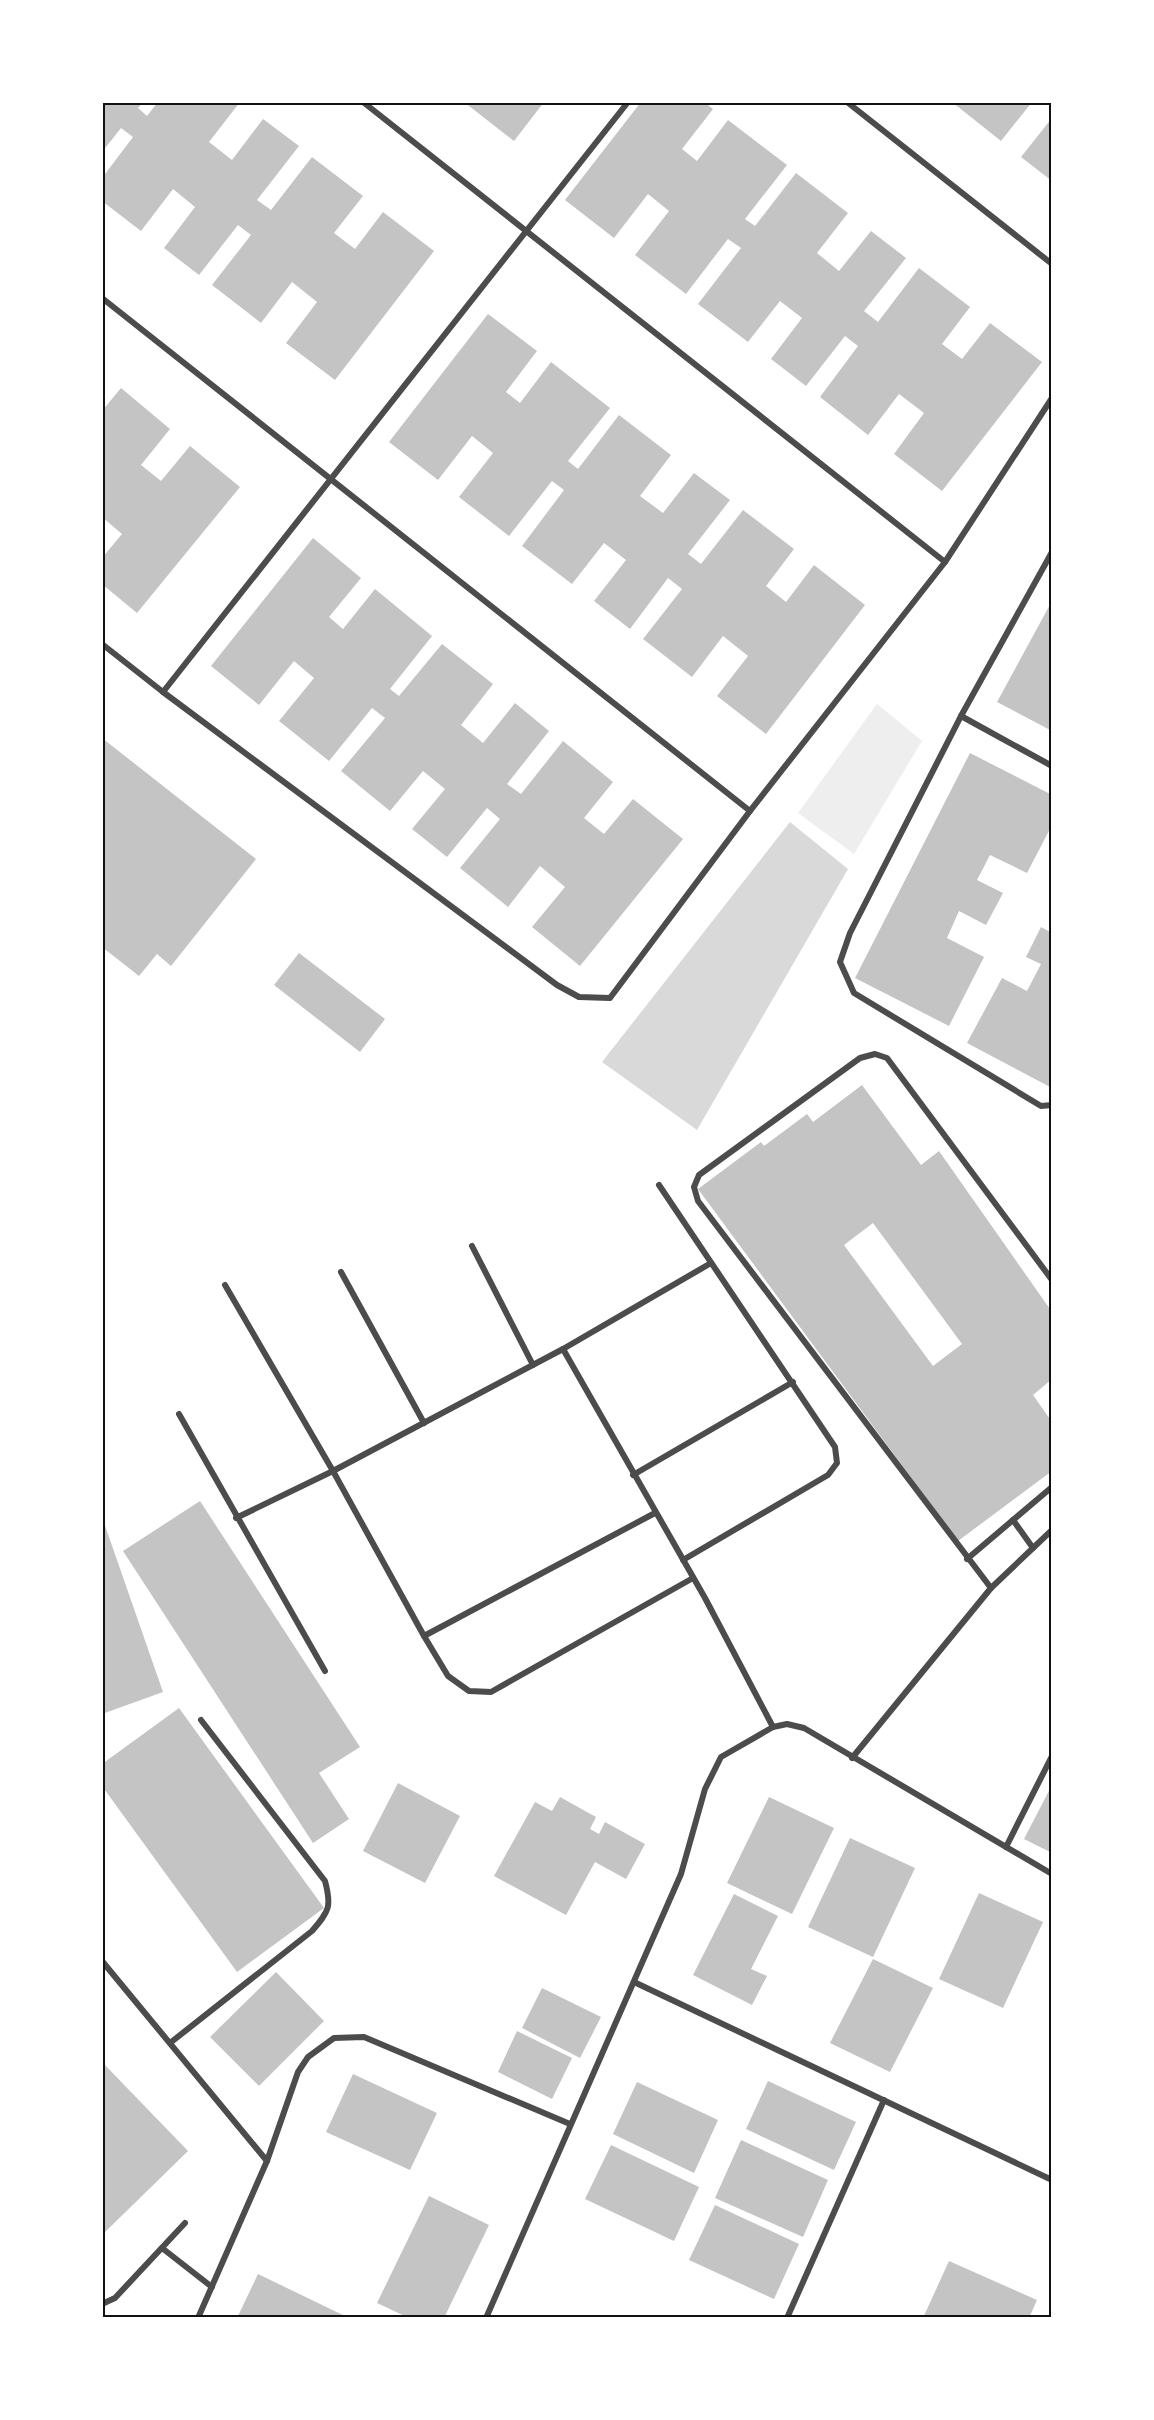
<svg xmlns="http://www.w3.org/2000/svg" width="1154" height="2420" viewBox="0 0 1154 2420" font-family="'Source Serif 4',serif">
	<rect width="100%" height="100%" fill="#fff"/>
	<polygon fill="#eee" points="877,704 922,741 854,854 798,813"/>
	<polygon fill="#d9d9d9" points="790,822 848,869 697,1130 602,1062"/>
	<g fill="#c4c4c4" fill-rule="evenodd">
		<polygon points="102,102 143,102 138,108 147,116 158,102 240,102 209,142 232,160 263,119 299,146 257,200 271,210 312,157 363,196 334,233 355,249 383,212 434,251 335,380 286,343 317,302 292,282 261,323 212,285 251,235 238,225 199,275 164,248 195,207 173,189 141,231 102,201 102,178 133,137 121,128 102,152"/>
		<polygon points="464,102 544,102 514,141"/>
		<polygon points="641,102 704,102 713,109 682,149 697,161 728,120 787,165 745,219 755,226 796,173 848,213 817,253 839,271 871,231 906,258 864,311 878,322 919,268 970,307 942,344 962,359 990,323 1042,362 942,491 894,454 924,413 899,394 868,435 820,397 858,346 845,336 806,386 771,359 802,318 780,301 748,342 698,304 741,248 728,239 686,294 635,255 669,211 648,194 614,238 565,200"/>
		<polygon points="952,102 1032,102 1001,141"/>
		<polygon points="1052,118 1052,181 1021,157"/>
		<polygon points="488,314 537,351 506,392 520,403 551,362 610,408 568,461 578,469 619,415 671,455 640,496 663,513 694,473 730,500 688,554 701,564 743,510 794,549 766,586 786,602 814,565 865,605 766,734 717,696 748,656 723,636 692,677 643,639 682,589 668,578 630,629 594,601 626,560 604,543 572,584 522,546 564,490 552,481 509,536 459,497 493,453 472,436 438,480 389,442"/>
		<polygon points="121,388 170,429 141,465 161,481 190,446 240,487 137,613 102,584 102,558 122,534 102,517 102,411"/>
		<polygon points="313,538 361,578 329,617 343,629 375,589 432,636 390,689 399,696 442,644 493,684 461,725 483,743 515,703 549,731 507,784 521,794 563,741 613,782 584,818 604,834 633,799 683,839 580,966 532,927 565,887 540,866 508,907 460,868 500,819 487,808 447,857 412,829 445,789 423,771 390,811 341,771 385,718 372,708 329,761 279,721 314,678 294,661 259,705 211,666"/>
		<polygon points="1052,601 1052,731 997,702"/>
		<polygon points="102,738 256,859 171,966 157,954 139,976 102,947"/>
		<polygon points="970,753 1052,795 1052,825 1027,873 990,855 977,880 1003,893 986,925 959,911 947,938 984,957 949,1026 855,978"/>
		<polygon points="1041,927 1052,933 1052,1088 967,1043 1002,978 1027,991 1041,964 1026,957"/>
		<polygon points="299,953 385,1019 360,1052 274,985"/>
		<path d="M 862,1085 L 921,1165 L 939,1151 L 1052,1312 L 1052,1379 L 1033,1395 L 1052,1422 L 1052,1471 L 958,1541 L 698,1189 L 761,1142 L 764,1146 L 807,1114 L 813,1122 ZM 873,1223 L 962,1344 L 933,1366 L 844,1245 Z"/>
		<polygon points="200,1501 360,1747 319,1773 349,1819 313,1843 123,1551"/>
		<polygon points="102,1517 163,1692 102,1714"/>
		<polygon points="179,1708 324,1908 237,1972 102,1786 102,1764"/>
		<polygon points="398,1783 460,1816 425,1883 363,1851"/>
		<polygon points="1052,1785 1052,1853 1024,1839"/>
		<polygon points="560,1797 596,1817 590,1829 599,1834 605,1822 645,1844 626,1879 595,1862 566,1915 494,1876 535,1802 552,1811"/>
		<polygon points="769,1797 834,1828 792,1914 727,1883"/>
		<polygon points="850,1838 915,1868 873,1957 808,1927"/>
		<polygon points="979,1893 1043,1922 1003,2008 939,1979"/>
		<polygon points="734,1894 778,1916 751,1969 767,1976 752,2005 693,1975"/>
		<polygon points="873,1959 933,1988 890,2072 830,2043"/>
		<polygon points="276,1972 324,2021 259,2086 210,2037"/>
		<polygon points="542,1988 601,2017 580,2058 522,2028"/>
		<polygon points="517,2031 572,2058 552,2099 498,2072"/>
		<polygon points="102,2062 188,2151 102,2235"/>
		<polygon points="353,2074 437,2113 410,2170 326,2132"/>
		<polygon points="768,2081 856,2122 834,2170 746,2129"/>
		<polygon points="637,2082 718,2120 694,2173 613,2134"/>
		<polygon points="741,2140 828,2180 803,2237 715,2198"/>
		<polygon points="611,2145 699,2187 674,2241 585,2199"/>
		<polygon points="429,2196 489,2225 444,2318 409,2318 377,2303"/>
		<polygon points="715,2205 799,2244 774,2299 689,2260"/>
		<polygon points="949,2261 1037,2300 1029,2318 923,2318"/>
		<polygon points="258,2274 349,2318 237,2318"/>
	</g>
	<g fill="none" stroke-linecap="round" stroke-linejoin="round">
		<g stroke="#4c4c4c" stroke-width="6">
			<polyline points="363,102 945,562"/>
			<polyline points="847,102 1052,264"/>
			<polyline points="102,298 750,811"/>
			<polyline points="1052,552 961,716 850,933 840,962 854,993 1041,1106 1052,1105"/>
			<polyline points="102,644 163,692 557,985 579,997 610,998 750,811 945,562 1052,398"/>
			<polyline points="163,692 628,102"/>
			<polyline points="961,716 1052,766"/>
			<polyline points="659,1185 835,1447 837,1463 828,1475 683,1560"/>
			<polyline points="472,1246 533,1365"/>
			<polyline points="341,1272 424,1423"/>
			<polyline points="225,1285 333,1471 424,1636 655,1513"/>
			<polyline points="563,1349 711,1263"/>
			<polyline points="179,1414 325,1671"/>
			<polyline points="633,1475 793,1382"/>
			<polyline points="236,1518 333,1471 563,1349 705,1598 773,1727"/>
			<polyline points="1013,1520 1033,1548"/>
			<polyline points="967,1559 1052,1487"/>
			<polyline points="991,1588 698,1201 694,1187 699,1175 860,1058 875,1054 887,1058 1052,1280"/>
			<polyline points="424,1636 448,1676 469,1691 491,1692 693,1578"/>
			<polyline points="852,1758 991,1588 1052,1530"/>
			<polyline points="1006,1847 1052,1756"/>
			<polyline points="102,1961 267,2161"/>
			<polyline points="634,1982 1052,2180"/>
			<path d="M 170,2043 L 312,1931 C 329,1911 332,1907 325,1881 L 201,1720"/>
			<polyline points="162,2248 212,2287"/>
			<polyline points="102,2304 115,2298 185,2223"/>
			<polyline points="198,2318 267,2161 298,2072 308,2057 334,2038 364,2037 570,2124"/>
			<polyline points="486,2318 681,1874 705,1789 721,1757 773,1727 787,1724 804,1728 1052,1874"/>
			<polyline points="787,2318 884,2100"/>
		</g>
	</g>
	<rect width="1154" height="2420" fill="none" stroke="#ffffff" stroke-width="207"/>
	<rect x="104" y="104" width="946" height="2212" fill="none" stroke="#111" stroke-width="2"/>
</svg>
